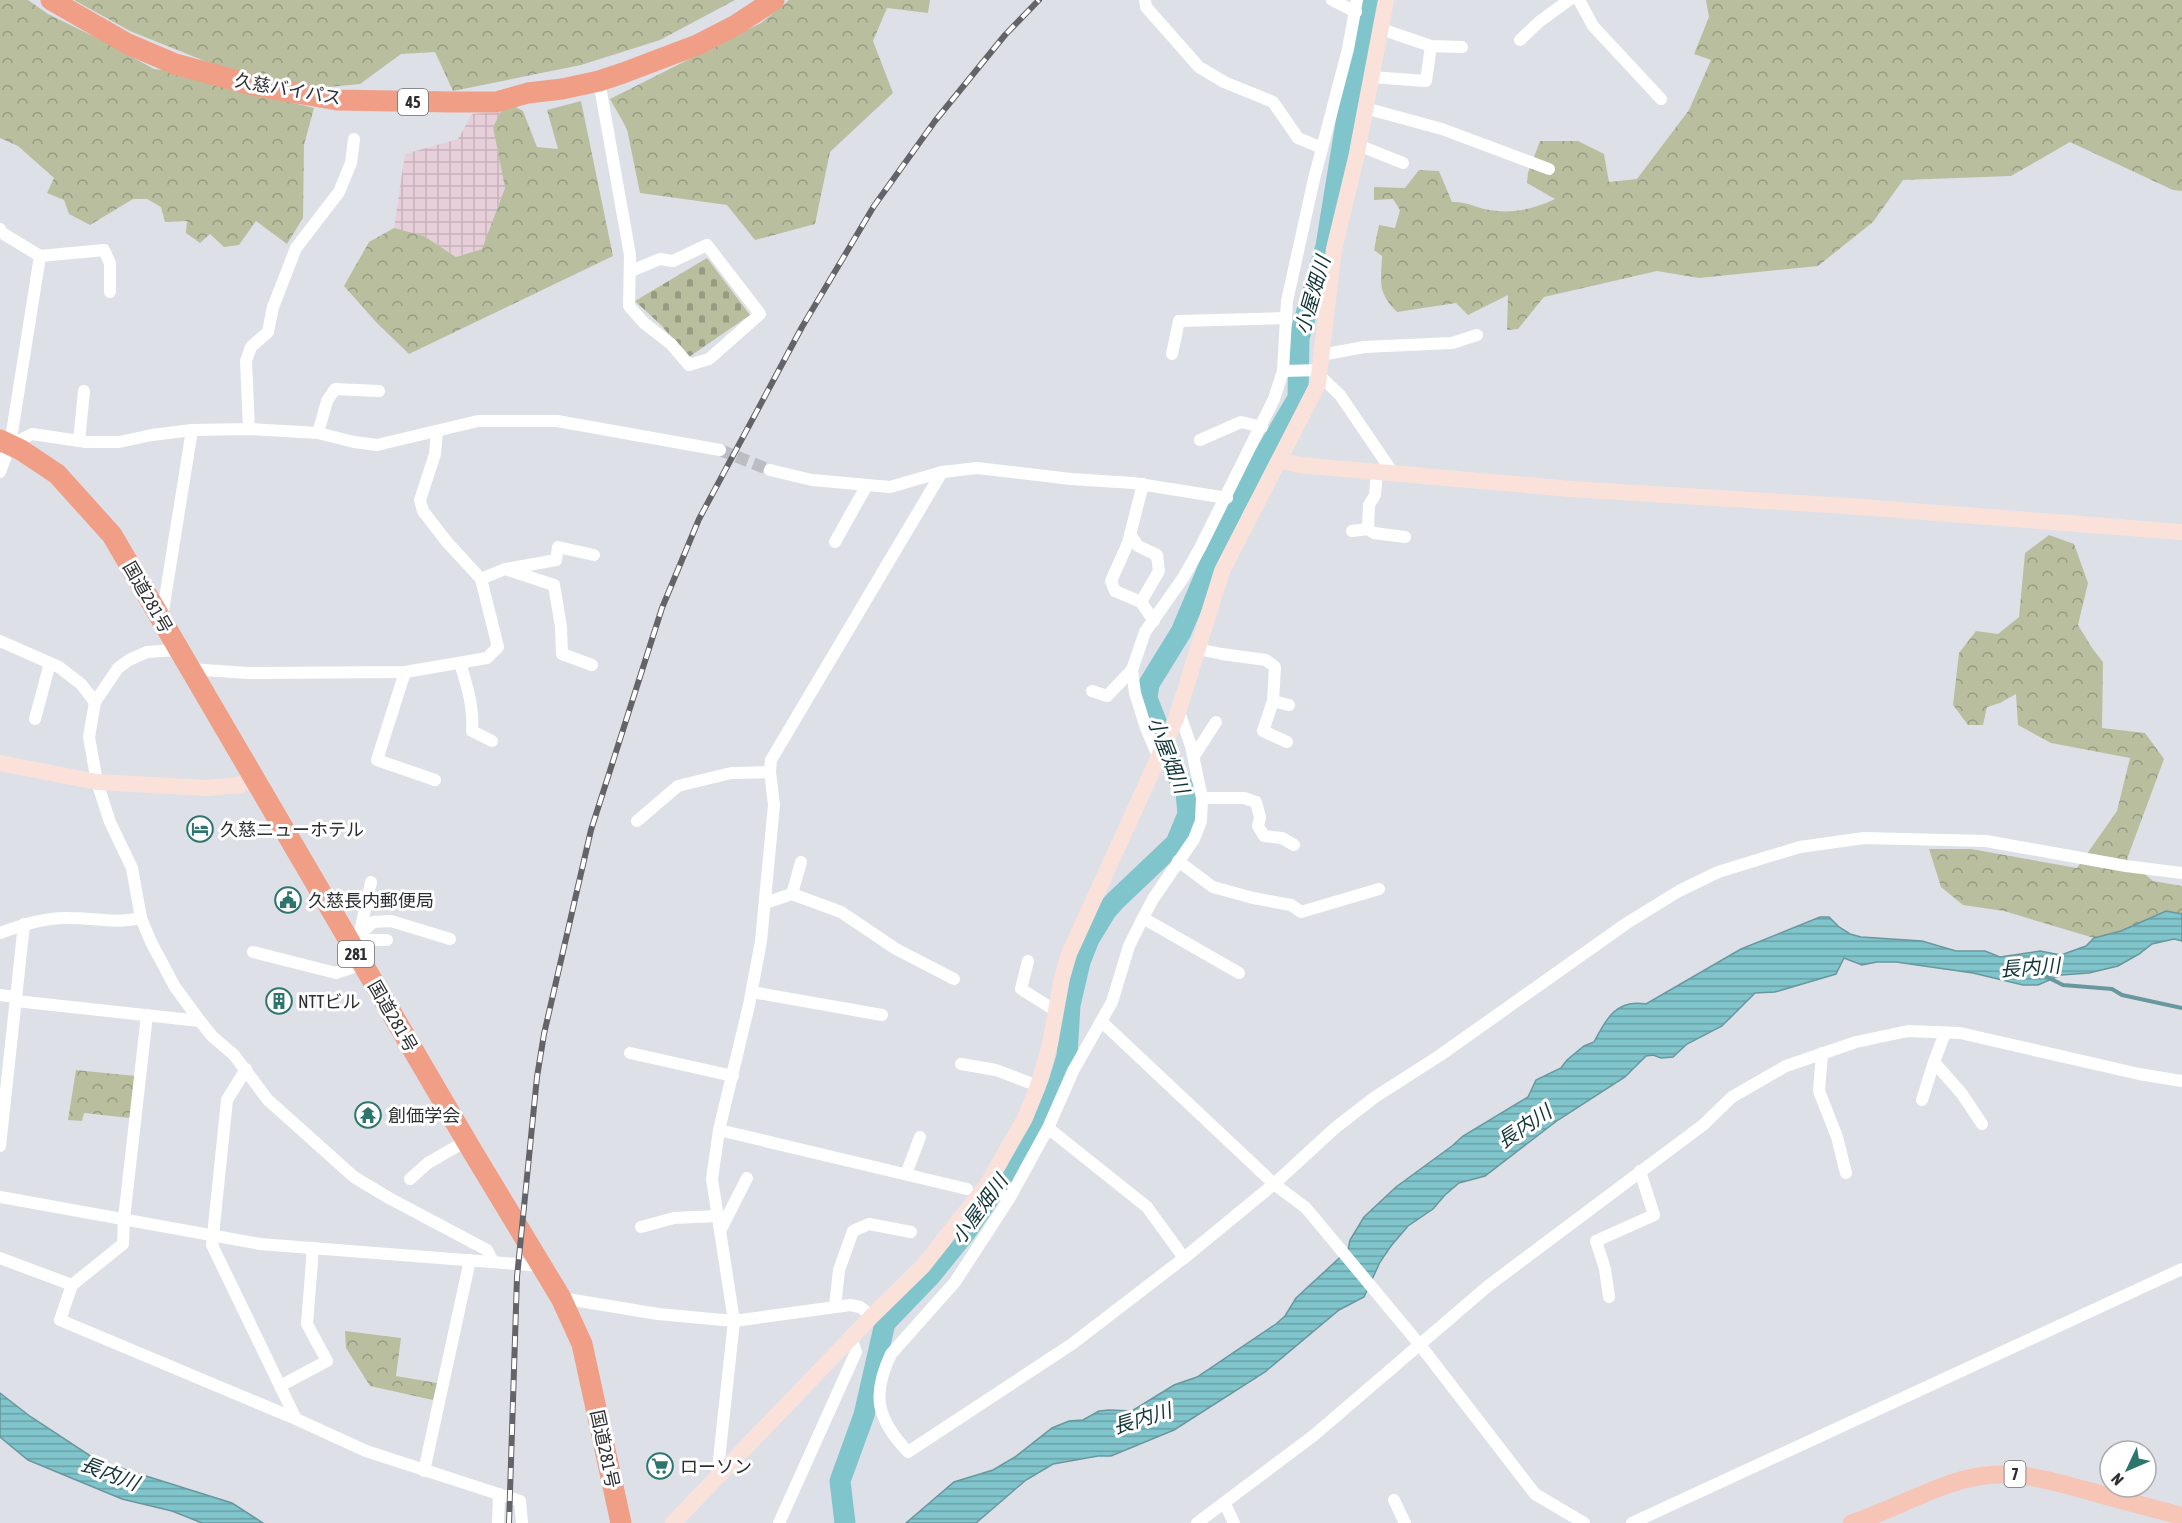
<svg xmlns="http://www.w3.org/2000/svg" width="2182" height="1523" viewBox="0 0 2182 1523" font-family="'Asap Condensed','Noto Sans JP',sans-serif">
	<defs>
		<pattern id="industrial-grid" width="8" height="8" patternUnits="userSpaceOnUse" patternTransform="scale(1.5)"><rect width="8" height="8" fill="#e7cfda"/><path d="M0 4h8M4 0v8" fill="none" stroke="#c6b2bc"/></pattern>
		<pattern id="forest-crowns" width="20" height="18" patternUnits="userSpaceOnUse" patternTransform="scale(1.5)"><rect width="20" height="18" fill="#b9be9f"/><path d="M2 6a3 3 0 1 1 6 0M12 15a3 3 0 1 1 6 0" fill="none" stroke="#979b82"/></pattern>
		<pattern id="cemetery-stones" width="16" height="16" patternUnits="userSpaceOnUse" patternTransform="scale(1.5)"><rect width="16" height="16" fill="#b9be9f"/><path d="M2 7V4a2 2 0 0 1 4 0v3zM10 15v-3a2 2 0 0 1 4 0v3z" fill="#979b82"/></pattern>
		<pattern id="water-rules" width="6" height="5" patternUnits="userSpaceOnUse" patternTransform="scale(1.5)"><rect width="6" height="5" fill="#81c5cc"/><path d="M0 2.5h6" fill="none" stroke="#6aa0a6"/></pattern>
	</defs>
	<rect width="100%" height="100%" fill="#dee0e8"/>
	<polygon fill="url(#industrial-grid)" points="501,112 493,127 505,188 482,249 456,257 424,236 394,228 405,154 458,139 472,114"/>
	<g fill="url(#forest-crowns)">
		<polygon points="0,0 28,0 48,14 103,41 154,69 190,73 254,93 314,108 304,145 303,218 287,244 256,221 239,245 224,247 210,234 200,243 186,233 187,221 165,222 161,207 147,199 133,199 90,225 69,214 64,200 47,193 54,178 18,146 0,138"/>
		<polygon points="74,0 735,0 660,40 581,65 453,91 435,52 401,54 360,84 319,88 222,68 130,31"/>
		<polygon points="789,0 930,0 928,13 887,8 873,41 893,93 830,152 815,224 755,240 727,205 640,193 627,129 610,99 761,23"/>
		<path d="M 1706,0 L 2182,0 L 2182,191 L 2173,190 L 2070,142 L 2011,176 L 1903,180 L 1873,222 L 1818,266 L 1699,278 L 1657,271 L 1544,297 L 1518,329 L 1507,330 L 1508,295 L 1468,315 L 1456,303 L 1397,312 C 1377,292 1381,283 1382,256 L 1374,250 L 1379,225 L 1395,228 L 1400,210 L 1393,199 L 1374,200 L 1374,187 L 1405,188 L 1419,170 L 1439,171 L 1452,202 C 1466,201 1476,208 1490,210 C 1513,214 1534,209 1555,199 L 1527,183 L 1528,173 L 1540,141 L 1578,141 L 1604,154 L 1609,182 L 1637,179 L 1689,110 L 1711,60 L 1694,54 L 1709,17 Z"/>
		<polygon points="581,101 613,256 409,354 376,322 344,286 369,242 394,228 424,236 456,257 482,249 505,188 493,127 506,102 523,111 537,147 558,149 547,110"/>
		<polygon points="2049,535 2074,544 2088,583 2078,625 2092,648 2103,662 2102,728 2145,733 2164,759 2127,859 2153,881 2182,886 2182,914 2166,911 2121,931 2094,938 2004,911 1963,905 1941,887 1929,849 1971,849 2077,868 2117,811 2130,758 2051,743 2018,725 2016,694 2000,703 1987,707 1983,725 1968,725 1953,705 1959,653 1976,631 1998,634 2019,617 2025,553"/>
		<polygon points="76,1070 135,1076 130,1118 84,1113 82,1121 68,1120"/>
		<polygon points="345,1331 401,1338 396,1376 437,1383 433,1400 370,1386 346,1348"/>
	</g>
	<polygon fill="url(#cemetery-stones)" points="707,258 750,315 689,357 661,325 635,301"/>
	<g fill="url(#water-rules)" stroke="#68989e" stroke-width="1.5">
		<path d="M 2166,911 L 2182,914 L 2182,941 L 2174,939 L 2152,944 L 2139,954 L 2118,966 L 2089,973 L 2061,975 L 2038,985 L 2023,985 L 1973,973 L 1896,962 L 1877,962 L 1862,965 L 1844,958 L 1836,974 L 1775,992 L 1755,993 L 1722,1026 L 1687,1044 L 1673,1057 L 1661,1058 L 1653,1055 L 1646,1056 L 1625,1077 L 1558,1120 L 1485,1176 L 1459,1183 L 1445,1195 L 1433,1209 L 1408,1226 L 1391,1246 L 1380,1262 L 1364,1297 L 1339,1310 L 1265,1372 L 1174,1430 L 1111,1456 L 1098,1456 L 1053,1464 L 1026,1480 L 976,1523 L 906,1523 L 954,1482 L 993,1470 L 1015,1457 L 1052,1428 L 1069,1421 L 1083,1420 L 1099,1411 L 1109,1410 L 1132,1411 L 1174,1385 L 1197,1377 L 1276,1324 L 1285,1316 L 1296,1298 L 1348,1250 L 1350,1240 L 1364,1217 L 1396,1187 L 1452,1146 L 1463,1136 L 1528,1097 L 1536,1080 L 1561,1068 L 1567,1060 L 1584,1046 L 1594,1042 C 1606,1019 1616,999 1646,1004 L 1741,949 L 1820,917 L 1829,917 L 1839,927 L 1850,934 L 1861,937 L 1922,941 L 1956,951 L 1985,951 L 2000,957 L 2040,951 L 2061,955 L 2086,946 L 2094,938 L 2121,931 Z"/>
		<polygon points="0,1393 31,1417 98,1461 232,1503 263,1523 202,1523 172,1511 122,1499 28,1460 0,1437"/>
	</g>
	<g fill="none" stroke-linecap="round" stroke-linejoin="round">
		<polyline stroke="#68989e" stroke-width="4" points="2047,977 2063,985 2112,989 2122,995 2182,1008"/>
		<polyline stroke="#81c5cc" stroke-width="21" points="845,1523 840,1481 864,1415 885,1323 931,1275 965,1233 1039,1124 1058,1086 1067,1056 1070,1005 1080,962 1089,939 1106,911 1116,900 1176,843 1188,814 1186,793 1176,773 1147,698 1149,684 1181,632 1235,505 1298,398 1299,338 1326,246 1346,123 1371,0"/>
		<polyline stroke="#bbbdc4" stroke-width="12" stroke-dasharray="12 6" stroke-linecap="butt" points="720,450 770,470"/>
		<g stroke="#fff" stroke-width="12">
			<polyline points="1145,0 1146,7 1199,67 1224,82 1273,102 1298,138 1322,148"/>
			<polyline points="1332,0 1356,12"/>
			<polyline points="1579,0 1593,26 1661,99"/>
			<polyline points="1381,29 1431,46 1462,47"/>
			<polyline points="1520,40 1539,22 1569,0"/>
			<polyline points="1371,77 1426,81 1431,46"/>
			<polyline points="599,81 630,255 629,306 644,323 671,344 689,365 709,359 760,314 707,245 673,261 660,259 631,271"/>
			<polyline points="1365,108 1442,129 1549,169"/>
			<polyline points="1358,145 1403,163"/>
			<polyline points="0,229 2,233 40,256 10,445 0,472"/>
			<polyline points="40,256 104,250 110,263 110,292"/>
			<polyline points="1172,354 1179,321 1286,318"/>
			<polyline points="1321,355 1364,347 1452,343 1477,335"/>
			<polyline points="1283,371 1321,370"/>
			<polyline points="1320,376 1340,395 1393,473"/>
			<polyline points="249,429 246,361 251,347 268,332 273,307 296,248 339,192 351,163 354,139"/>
			<polyline points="318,433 327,401 335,389 379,391"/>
			<polyline points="1200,440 1241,422 1262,427"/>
			<polyline points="79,441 84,391"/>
			<polyline points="10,445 32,434 86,442 119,442 152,435 192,430 249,429 318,433 354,442 377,445 478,421 557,421 720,450"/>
			<polyline points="770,470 812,480 890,487 942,472 977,468 1071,479 1133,483 1227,498"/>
			<polyline points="1143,484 1128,543 1111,581 1115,591 1141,602 1154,621"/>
			<polyline points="1368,529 1374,533 1405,537"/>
			<polyline points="1352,531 1368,529 1369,505 1375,495 1377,472"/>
			<polyline points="1130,534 1138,546 1157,555 1159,571 1141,602"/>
			<polyline points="835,542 867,485"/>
			<polyline points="506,569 556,560 558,547 594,555"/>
			<polyline points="481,579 505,569 554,585 561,627 562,654 592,665"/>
			<polyline points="162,617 192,430"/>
			<polyline points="0,641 59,667 81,684 95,702"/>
			<polyline points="1198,649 1222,654 1266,660 1275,667 1273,701 1263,731 1287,742"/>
			<polyline points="178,650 147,652 129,660 118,668 95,702 89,737 97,782 110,822 132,868 141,918 151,942 175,987 200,1021 212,1036 234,1055 268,1100 354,1177 389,1198 487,1250 493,1262"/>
			<path d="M 460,663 C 467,686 474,707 472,731 L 492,741"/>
			<polyline points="189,669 248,673 405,672 487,658 498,647 481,579 447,542 423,511 420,500 435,454 437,431"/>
			<polyline points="405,672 377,760 435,780"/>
			<polyline points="1092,691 1107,696 1132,670"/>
			<polyline points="1273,701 1289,705"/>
			<path d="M 1179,712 L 1191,746 L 1202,798 L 1201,821 L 1194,839 L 1153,899 L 1143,918 L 1129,946 L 1112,1002 L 1073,1071 L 1048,1128 L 1009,1199 L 955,1282 L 891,1354 C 871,1396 877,1419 908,1452 L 1072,1344 L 1184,1258 L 1274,1184 L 1335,1128 L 1375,1097 L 1439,1056 L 1627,923 L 1679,891 L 1718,872 L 1800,847 L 1864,838 L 1986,841 L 2126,866 L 2182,873"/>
			<polyline points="35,719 50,663"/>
			<polyline points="1194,756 1216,722"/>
			<polyline points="1159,758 1146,728 1135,693 1132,670 1145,632 1183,578 1200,548 1274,399 1283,371 1287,301 1314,179 1348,49 1357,0"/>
			<polyline points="1202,798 1244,798 1256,802 1260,817 1258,826 1264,836 1282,838 1294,845"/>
			<polyline points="637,821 678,786 731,773 770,772"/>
			<polyline points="1178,861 1213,887 1253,898 1291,905 1301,912 1379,889"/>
			<polyline points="792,894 801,862"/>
			<polyline points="765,903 792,894 841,912 896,949 954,979"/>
			<polyline points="1143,918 1239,973"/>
			<path d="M 0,933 C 22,925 46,917 70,918 C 94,918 116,924 141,918"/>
			<polyline points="359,935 373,922 391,921 450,939"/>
			<polyline points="359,936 371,882"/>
			<polyline points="253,952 336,973 362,964"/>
			<polyline points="355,952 370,940 387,940"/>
			<polyline points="1028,961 1021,989 1056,1011"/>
			<polyline points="752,992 882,1015"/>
			<polyline points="0,995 16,997"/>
			<polyline points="16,1001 200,1021"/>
			<polyline points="147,1015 124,1219 123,1244 72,1285 60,1320 296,1419 366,1451 520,1501 522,1523"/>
			<polyline points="1102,1022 1274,1184 1306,1208 1420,1345 1535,1494 1584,1523"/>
			<polyline points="630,1053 733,1076"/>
			<polyline points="1822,1053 1819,1091 1837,1137 1846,1173"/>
			<polyline points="1934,1062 1962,1094 1982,1124"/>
			<polyline points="961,1064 996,1070 1038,1086"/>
			<polyline points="246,1069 227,1100 212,1245 296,1419"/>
			<polyline points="1922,1100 1934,1062 1945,1033"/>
			<polyline points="1048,1128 1147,1207 1184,1258"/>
			<polyline points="719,1130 967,1189"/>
			<polyline points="0,1146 24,924"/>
			<polyline points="906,1174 920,1137"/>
			<polyline points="410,1179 428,1163 466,1141"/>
			<polyline points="987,1185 1009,1199"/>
			<polyline points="0,1197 260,1244 542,1266"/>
			<polyline points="641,1227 674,1218 718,1216"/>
			<polyline points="720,1231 747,1178"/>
			<polyline points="0,1258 72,1285"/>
			<polyline points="1609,1297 1605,1269 1596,1241 1654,1215 1640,1171"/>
			<polyline points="561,1298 658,1314 734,1321 850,1305 860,1307 872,1316"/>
			<polyline points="835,1307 839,1270 853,1231 869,1224 911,1232"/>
			<polyline points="280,1386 327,1361 307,1324 313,1248"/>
			<polyline points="424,1471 470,1260"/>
			<polyline points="717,1478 734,1321 712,1179 719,1130 749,1005 761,941 774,805 770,772 771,760 942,472"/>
			<polyline points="1394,1500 1405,1523"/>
			<polyline points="1225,1504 1234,1523"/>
			<polyline points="498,1523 499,1494"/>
			<polyline points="779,1523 856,1352 851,1338"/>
			<polyline points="1197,1523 1313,1436 1488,1286 1703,1125 1732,1097 1786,1066 1856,1042 1908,1031 1960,1033 2139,1074 2182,1081"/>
			<polyline points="1632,1523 2182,1269"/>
		</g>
		<g stroke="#fae2db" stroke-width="16">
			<polyline points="1280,460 1299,465 1571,489 1847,506 2182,532"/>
			<polyline points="0,763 97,782 208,788 240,785 254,778"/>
			<polyline points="673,1523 872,1316 923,1266 987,1185 1025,1118 1038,1086 1050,1044 1062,978 1069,954 1176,719 1222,571 1318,384 1334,249 1356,158 1386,0"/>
		</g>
		<path stroke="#f6c5b6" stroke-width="18" d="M 1852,1523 C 1893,1510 1940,1482 1981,1476 C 2018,1470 2054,1482 2089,1491 C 2120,1500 2151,1508 2182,1516"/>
		<g stroke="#f09e86" stroke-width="21">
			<polyline points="51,0 128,44 175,64 256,86 337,100 452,102 496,102 528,93 562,89 599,81 623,73 697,45 736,25 774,0"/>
			<polyline points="0,440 21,450 57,474 112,535 471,1149 561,1298 582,1344 621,1523"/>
		</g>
		<g stroke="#636469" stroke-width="6">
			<polyline id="rail" points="509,1523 517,1277 537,1077 544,1034 591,830 662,608 699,519 802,327 874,206 935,121 1005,35 1039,0"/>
		</g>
		<use href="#rail" stroke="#fff" stroke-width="4" stroke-dasharray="11" stroke-linecap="butt"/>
	</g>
	<defs>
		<g id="hotel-ring" transform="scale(1.35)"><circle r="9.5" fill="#fff" stroke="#2d756d" stroke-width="1.5"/><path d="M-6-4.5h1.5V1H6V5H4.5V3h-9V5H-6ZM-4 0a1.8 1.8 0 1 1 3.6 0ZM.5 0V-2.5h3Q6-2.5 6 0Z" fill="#2d756d"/></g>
		<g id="civic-ring" transform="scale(1.35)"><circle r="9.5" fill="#fff" stroke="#2d756d" stroke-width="1.5"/><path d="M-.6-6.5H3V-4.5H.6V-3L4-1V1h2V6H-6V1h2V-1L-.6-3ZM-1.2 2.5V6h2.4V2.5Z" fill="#2d756d"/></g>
		<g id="building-ring" transform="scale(1.35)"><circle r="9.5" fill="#fff" stroke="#2d756d" stroke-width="1.5"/><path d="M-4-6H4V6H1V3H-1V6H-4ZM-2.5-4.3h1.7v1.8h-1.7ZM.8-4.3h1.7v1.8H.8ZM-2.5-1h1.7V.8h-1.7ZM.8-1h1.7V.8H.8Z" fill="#2d756d"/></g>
		<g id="temple-ring" transform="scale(1.35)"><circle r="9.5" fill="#fff" stroke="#2d756d" stroke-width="1.5"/><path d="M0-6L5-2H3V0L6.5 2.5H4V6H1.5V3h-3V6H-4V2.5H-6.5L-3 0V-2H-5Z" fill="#2d756d"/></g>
		<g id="supermarket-ring" transform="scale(1.35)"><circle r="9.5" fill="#fff" stroke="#2d756d" stroke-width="1.5"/><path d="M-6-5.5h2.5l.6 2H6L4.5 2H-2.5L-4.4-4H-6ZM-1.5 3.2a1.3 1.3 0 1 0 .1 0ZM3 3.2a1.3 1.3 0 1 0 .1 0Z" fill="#2d756d"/></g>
	</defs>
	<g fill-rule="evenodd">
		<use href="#hotel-ring" x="200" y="829"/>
		<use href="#civic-ring" x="288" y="900"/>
		<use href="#building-ring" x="279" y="1001"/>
		<use href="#temple-ring" x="368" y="1115"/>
		<use href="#supermarket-ring" x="660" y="1466"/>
	</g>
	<g text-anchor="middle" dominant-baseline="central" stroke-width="6" stroke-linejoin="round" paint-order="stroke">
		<g fill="#fff" stroke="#6d6d70" stroke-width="1.5">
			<rect x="398" y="89" width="30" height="26" rx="4.5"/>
			<rect x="338" y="941" width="36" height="26" rx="4.5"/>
			<rect x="2004.5" y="1461" width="21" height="26" rx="4.5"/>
		</g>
		<g font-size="16" font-weight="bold" fill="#2e2f32">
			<text x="413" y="102">45</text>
			<text x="356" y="954">281</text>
			<text x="2015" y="1474">7</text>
		</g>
		<g font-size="18" fill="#2e2f32" stroke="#fff">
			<text transform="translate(288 89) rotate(10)">久慈バイパス</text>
			<text transform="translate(148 597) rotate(60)">国道281号</text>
			<text transform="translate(393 1016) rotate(60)">国道281号</text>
			<text transform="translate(605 1449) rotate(78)">国道281号</text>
		</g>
		<g font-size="18" fill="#2e2f32" stroke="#fff" text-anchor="start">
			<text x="220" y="829">久慈ニューホテル</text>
			<text x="308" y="900">久慈長内郵便局</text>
			<text x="298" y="1001">NTTビル</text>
			<text x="388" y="1115">創価学会</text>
			<text x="680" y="1466">ローソン</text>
		</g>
		<g font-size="20" font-style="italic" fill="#113437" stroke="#fff">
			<text transform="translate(1312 295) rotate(-74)">小屋畑川</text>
			<text transform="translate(1169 755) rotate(69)">小屋畑川</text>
			<text transform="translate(2030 967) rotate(-4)">長内川</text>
			<text transform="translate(1524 1126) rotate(-34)">長内川</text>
			<text transform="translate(979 1209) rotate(-54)">小屋畑川</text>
			<text transform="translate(1142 1418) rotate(-17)">長内川</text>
			<text transform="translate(110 1473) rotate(21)">長内川</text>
		</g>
	</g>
	<g transform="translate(2128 1469) rotate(226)"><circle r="28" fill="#ffffff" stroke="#abacad" stroke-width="1.5"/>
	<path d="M0-4.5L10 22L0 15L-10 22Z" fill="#2d756d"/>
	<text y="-9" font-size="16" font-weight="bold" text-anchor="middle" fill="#2e2f32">N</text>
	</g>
</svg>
